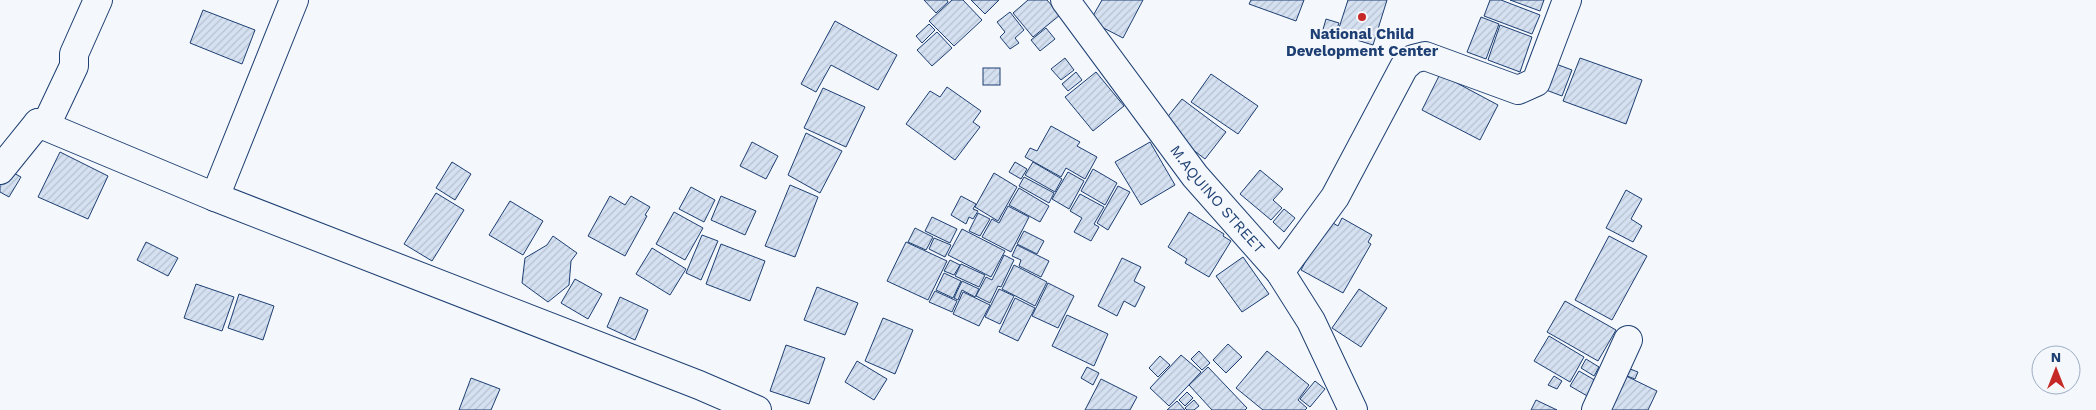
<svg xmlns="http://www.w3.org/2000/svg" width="2096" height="410" viewBox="0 0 2096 410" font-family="'Work Sans',sans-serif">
	<defs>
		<pattern id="building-hatch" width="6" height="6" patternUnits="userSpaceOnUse" patternTransform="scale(1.25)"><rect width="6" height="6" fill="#d5e0f0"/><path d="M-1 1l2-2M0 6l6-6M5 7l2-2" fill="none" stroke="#b6c1d1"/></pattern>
	</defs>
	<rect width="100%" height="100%" fill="#f4f7fb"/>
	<g fill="url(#building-hatch)" stroke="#1d3f73">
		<polygon points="924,0 947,0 948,2 936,13"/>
		<polygon points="952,0 963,0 982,20 954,46 929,21"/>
		<polygon points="971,0 999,0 985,14"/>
		<polygon points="1028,0 1047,0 1060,15 1033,37 1013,13"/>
		<polygon points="1102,0 1143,0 1123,38 1090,21"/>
		<polygon points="1251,0 1304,0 1296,21 1249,4"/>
		<polygon points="1348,0 1387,0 1373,45 1337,34"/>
		<polygon points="1490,0 1501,0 1540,15 1532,34 1484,16"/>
		<polygon points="1510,0 1544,0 1540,11"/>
		<polygon points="203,10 255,30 242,64 190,43"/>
		<polygon points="1010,12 1024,30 1015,38 1019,43 1010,49 1000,37 1005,32 997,22"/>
		<polygon points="1481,17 1499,24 1486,59 1467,52"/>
		<polygon points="1326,19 1339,23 1334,36 1322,33"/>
		<polygon points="835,21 897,55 878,90 831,65 816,92 801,84"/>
		<polygon points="929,24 935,30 922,43 916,36"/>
		<polygon points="1500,25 1532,37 1520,72 1488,60"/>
		<polygon points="1046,28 1055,39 1040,51 1031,40"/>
		<polygon points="937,32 952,48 932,66 917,50"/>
		<polygon points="1065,58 1074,70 1061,80 1051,69"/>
		<polygon points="1580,58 1642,80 1626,124 1563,101"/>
		<polygon points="1556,64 1572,70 1562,96 1546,90"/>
		<rect x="983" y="68" width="17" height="17"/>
		<polygon points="1076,72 1082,80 1068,91 1062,84"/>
		<polygon points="1096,72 1124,106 1093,131 1065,97"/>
		<polygon points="1211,74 1258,106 1238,134 1191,102"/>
		<polygon points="1440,74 1498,105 1480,140 1422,110"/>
		<polygon points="947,87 981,111 973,122 980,127 955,160 906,124 930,91 940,97"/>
		<polygon points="823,88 865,107 846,147 804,128"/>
		<polygon points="1182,99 1226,132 1205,159 1161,125"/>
		<polygon points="1051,126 1080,142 1077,146 1097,157 1085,179 1066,168 1061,177 1025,157 1030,148 1037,151"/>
		<polygon points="806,133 842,151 820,193 788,175"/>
		<polygon points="752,142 778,156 766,179 740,166"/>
		<polygon points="1150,142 1175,185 1141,205 1115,162"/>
		<polygon points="60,152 108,176 88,219 38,197"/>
		<polygon points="452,162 471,174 455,200 436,188"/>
		<polygon points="1015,162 1027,169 1021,179 1009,172"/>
		<polygon points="1033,162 1062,179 1055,192 1025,175"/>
		<polygon points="1093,169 1117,183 1105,205 1081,191"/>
		<polygon points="8,170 21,177 9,197 0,192 0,183"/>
		<polygon points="1260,170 1283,189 1273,200 1282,208 1271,220 1240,194"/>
		<polygon points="1068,172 1084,181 1069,209 1052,199"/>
		<polygon points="994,173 1017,187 998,221 975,207"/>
		<polygon points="1024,177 1054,193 1049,203 1019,186"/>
		<polygon points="790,185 818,197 795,257 765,246"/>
		<polygon points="1118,186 1130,192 1108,230 1097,223"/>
		<polygon points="691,187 715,200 704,222 679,209"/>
		<polygon points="1019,188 1049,206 1040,222 1009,205"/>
		<polygon points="1626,190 1642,199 1631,219 1642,226 1633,242 1606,228"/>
		<polygon points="436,193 464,210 432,261 404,244"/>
		<polygon points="1080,194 1104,207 1094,224 1099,227 1091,241 1074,232 1082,218 1070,211"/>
		<polygon points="610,196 625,205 631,196 650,207 645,215 647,216 625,256 588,236"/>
		<polygon points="721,196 756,211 745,235 711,220"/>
		<polygon points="961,196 976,204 973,209 978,211 973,219 969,217 966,224 951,215"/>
		<polygon points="510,201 543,221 523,255 489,235"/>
		<polygon points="1008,206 1029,217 1011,252 982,237 992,219 999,223"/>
		<polygon points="1284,209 1295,218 1284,232 1273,222"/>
		<polygon points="674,212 703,228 685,260 656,244"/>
		<polygon points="1189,212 1224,234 1223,236 1231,241 1209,277 1185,263 1187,259 1168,247"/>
		<polygon points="978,213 990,219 980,236 969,231"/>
		<polygon points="932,217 957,229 950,243 925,231"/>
		<polygon points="1342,218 1372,235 1368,242 1371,244 1343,293 1301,270 1328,220 1338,226"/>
		<polygon points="915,228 933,237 926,250 908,242"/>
		<polygon points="962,229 1005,251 991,277 948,255"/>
		<polygon points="1024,231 1044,241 1037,254 1017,244"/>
		<polygon points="702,235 718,241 701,280 686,273"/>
		<polygon points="553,236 577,253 571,261 569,285 548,302 522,283 525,258 547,245"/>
		<polygon points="1609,236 1647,256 1612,320 1575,300"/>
		<polygon points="934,238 951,245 945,257 929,249"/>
		<polygon points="146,242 178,258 168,276 137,260"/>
		<polygon points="906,242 947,261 928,300 887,281"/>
		<polygon points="721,244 765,261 750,301 706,284"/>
		<polygon points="1017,245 1049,261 1041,277 1019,266 1021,260 1012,256"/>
		<polygon points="652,248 686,269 670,295 636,274"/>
		<polygon points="1004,255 1014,260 1001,287 998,286 990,303 976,296 986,277 992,280"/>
		<polygon points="1243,257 1269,294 1242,312 1216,276"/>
		<polygon points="1122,258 1141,267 1134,281 1145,287 1135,307 1124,301 1117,316 1098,306"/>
		<polygon points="950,260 960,265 954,275 944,271"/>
		<polygon points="961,264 985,275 979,287 955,276"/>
		<polygon points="1014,265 1047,282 1035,306 1002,289"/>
		<polygon points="944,273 961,281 953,298 936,290"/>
		<polygon points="575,279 602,294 588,319 561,303"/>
		<polygon points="962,281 979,289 975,297 962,290 958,300 954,298"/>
		<polygon points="1048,283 1074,296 1058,328 1032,316"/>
		<polygon points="196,284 234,297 222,331 184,318"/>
		<polygon points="817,287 858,303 845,335 804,320"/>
		<polygon points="999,289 1014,296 1000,324 985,317"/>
		<polygon points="1359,289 1387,308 1361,347 1332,328"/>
		<polygon points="935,291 957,301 952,312 929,302"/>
		<polygon points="963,292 990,305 979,326 953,314"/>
		<polygon points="239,294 274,306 263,340 228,328"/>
		<polygon points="620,297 648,310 635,340 607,327"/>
		<polygon points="1015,298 1035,308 1018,341 999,332"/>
		<polygon points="1565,301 1616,330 1598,361 1547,332"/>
		<polygon points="1067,315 1108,334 1094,366 1052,346"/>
		<polygon points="883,318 913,330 895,374 865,361"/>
		<polygon points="1549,336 1584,357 1570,382 1534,361"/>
		<polygon points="1228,344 1242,357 1226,373 1213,360"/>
		<polygon points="786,345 825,358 809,404 770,391"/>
		<polygon points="1199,351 1210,363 1202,370 1191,359"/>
		<polygon points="1267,351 1309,385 1298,400 1307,408 1305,410 1263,410 1236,388"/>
		<polygon points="1181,355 1201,372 1169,406 1150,388"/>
		<polygon points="1160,356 1170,365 1158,377 1149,368"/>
		<polygon points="1586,359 1599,367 1594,376 1581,368"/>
		<polygon points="857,361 887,379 874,400 845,382"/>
		<polygon points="1087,367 1099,373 1093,385 1081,378"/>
		<polygon points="1208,367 1247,408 1245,410 1212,410 1189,385"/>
		<polygon points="1625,367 1638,372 1635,379 1622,374"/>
		<polygon points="1579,371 1598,382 1589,397 1570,386"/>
		<polygon points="1622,374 1657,391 1648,410 1605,410"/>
		<polygon points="1554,376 1562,381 1557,389 1548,385"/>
		<polygon points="471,378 500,389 491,410 459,410"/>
		<polygon points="1101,379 1137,397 1130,410 1085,410"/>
		<polygon points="1315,381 1325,389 1310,407 1300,399"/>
		<polygon points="1187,392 1193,398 1185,406 1179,400"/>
		<polygon points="1194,400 1199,406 1194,410 1187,410 1185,408"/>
		<polygon points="1536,400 1557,410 1531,410"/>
		<polygon points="1177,401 1185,410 1167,410"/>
	</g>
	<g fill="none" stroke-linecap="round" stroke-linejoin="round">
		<g stroke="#1d3f73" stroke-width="30">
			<g id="minor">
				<path id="s1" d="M 1065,0 L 1195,176 L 1280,272 L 1311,321 L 1353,410"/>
				<polyline points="38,123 47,123 74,66 74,54 98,0"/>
				<polyline points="0,170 38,123 215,197 699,385 757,410"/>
				<polyline points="215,197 294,0"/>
				<polyline points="1280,272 1335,197 1404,67 1413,59 1425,56 1518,90 1536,82 1567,0"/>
				<polyline points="1596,410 1628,340"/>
			</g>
		</g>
		<use href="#minor" stroke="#f4f7fb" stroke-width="28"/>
	</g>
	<circle fill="#c62828" stroke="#f4f7fb" stroke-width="2" cx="1362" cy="17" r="5"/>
	<g text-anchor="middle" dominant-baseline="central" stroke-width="4" stroke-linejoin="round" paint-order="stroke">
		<g font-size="15" font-weight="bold" fill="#1d3f73" stroke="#f4f7fb">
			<text x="1362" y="34">National Child<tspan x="1362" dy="17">Development Center</tspan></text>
		</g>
		<g font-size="15" fill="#1d3f73" stroke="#f4f7fb">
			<text stroke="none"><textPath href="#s1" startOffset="251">M.AQUINO STREET</textPath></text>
		</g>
	</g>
	<g transform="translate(2056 370)"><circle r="24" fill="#f4f7fb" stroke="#9eadc5"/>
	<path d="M0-4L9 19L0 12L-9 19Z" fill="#c62828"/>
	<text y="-8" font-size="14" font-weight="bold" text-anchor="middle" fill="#1d3f73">N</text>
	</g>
</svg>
